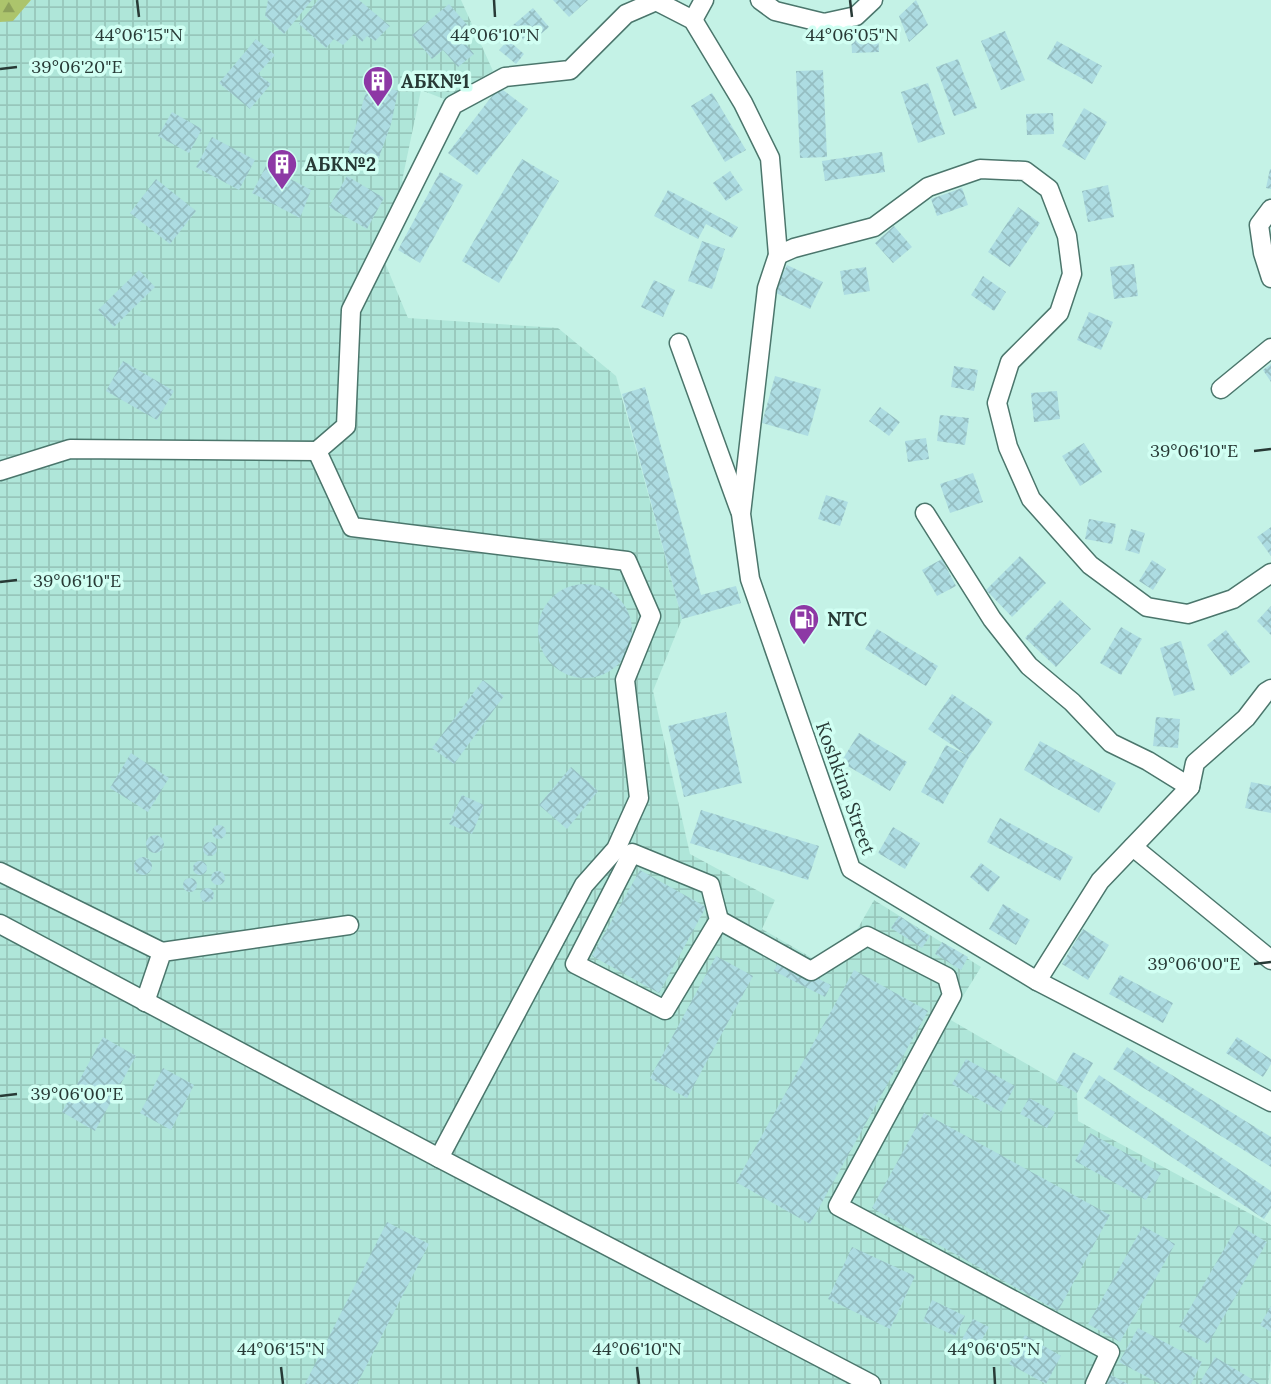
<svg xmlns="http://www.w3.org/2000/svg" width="1271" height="1384" viewBox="0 0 1271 1384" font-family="Lora,serif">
	<defs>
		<pattern id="industrial-grid" width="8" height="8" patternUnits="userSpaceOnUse" patternTransform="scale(1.75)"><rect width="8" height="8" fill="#afe6d9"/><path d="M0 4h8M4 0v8" fill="none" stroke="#97c6bb"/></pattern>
		<pattern id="forest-firs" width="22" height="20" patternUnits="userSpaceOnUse" patternTransform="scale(1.75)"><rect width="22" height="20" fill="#acc46c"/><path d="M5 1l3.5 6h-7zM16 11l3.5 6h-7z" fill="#8ca05a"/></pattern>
		<pattern id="building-cross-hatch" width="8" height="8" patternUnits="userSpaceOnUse" patternTransform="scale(1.75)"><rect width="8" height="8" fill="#addce2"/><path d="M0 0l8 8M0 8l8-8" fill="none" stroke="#95bec2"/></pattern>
	</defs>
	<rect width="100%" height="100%" fill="#c4f2e6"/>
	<polygon fill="url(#industrial-grid)" points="31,0 461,0 493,71 444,99 421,90 402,181 420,195 383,258 408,318 558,328 616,376 682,619 653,691 690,854 775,900 762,929 814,959 858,928 874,900 981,967 949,1019 1077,1093 1078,1121 1271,1225 1271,1359 1268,1384 0,1384 0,22 13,20"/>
	<polygon fill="url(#forest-firs)" points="0,0 31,0 13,21 0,22"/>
	<g fill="url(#building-cross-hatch)">
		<polygon points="268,0 312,0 284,34 265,16"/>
		<polygon points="318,0 359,0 390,26 375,41 367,36 362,42 354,34 343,45 334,39 326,48 299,24"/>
		<polygon points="553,0 588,0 569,17"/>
		<polygon points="916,0 928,25 909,42 899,16"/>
		<polygon points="449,4 470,28 460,37 474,54 458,67 443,50 432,59 412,35"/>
		<polygon points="533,8 549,27 528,45 512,26"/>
		<polygon points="1005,31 1025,80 1001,90 981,41"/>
		<polygon points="851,32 878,32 879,52 852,53"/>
		<polygon points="256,39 275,55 258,74 271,84 250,109 219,83"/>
		<polygon points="508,40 524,54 516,64 499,50"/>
		<polygon points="1057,41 1102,66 1092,84 1047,59"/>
		<polygon points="958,59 977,108 954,116 936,67"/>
		<polygon points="823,70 827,157 800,158 796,71"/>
		<polygon points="369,82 398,91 391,124 378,160 348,152"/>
		<polygon points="928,83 945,134 918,143 901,92"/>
		<polygon points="499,87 528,109 477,175 448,153"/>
		<polygon points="712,93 746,150 725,162 691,106"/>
		<polygon points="1084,108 1107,122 1085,160 1062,146"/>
		<polygon points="172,112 202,129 189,153 158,136"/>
		<polygon points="1053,113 1054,134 1027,135 1026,114"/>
		<polygon points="212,137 255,160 239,190 196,167"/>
		<polygon points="882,152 885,172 825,181 822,161"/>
		<polygon points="522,159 559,181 499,283 462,261"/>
		<polygon points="266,166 311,190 300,218 252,193"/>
		<polygon points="1270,169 1271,169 1271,189 1266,188"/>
		<polygon points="730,171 743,190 726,201 713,183"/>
		<polygon points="440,172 463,185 420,263 398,250"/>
		<polygon points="347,176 384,198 367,229 329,207"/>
		<polygon points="156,179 196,211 170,244 130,213"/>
		<polygon points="1108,185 1114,217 1088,222 1082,191"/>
		<polygon points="962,188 968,205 937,216 931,199"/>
		<polygon points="668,190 738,227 732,238 706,224 698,239 654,216"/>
		<polygon points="1018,207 1040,223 1010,267 988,252"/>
		<polygon points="894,226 912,247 893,263 875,243"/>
		<polygon points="702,241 725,249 712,289 688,281"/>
		<polygon points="1134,264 1138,296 1114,299 1110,267"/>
		<polygon points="787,265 823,282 810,309 774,292"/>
		<polygon points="866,267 870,291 844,295 840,271"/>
		<polygon points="139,270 155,287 114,327 98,310"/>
		<polygon points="983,276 1006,292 994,311 971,295"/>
		<polygon points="654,280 675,290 663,317 641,307"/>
		<polygon points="1089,312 1113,322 1101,350 1077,340"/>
		<polygon points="123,361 174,391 157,420 106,391"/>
		<polygon points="1271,364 1271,382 1263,370"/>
		<polygon points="954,366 978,370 974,391 951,387"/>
		<polygon points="775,376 821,389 808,436 762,423"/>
		<polygon points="645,387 701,595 736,586 741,603 682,619 622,394"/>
		<polygon points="1057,391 1060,419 1034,422 1031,393"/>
		<polygon points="880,407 900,422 889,436 869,421"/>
		<polygon points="940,415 969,418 965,445 937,441"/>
		<polygon points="926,438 929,459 908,462 905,441"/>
		<polygon points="1084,443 1102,472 1080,486 1062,456"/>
		<polygon points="973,473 983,502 950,513 940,484"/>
		<polygon points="826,495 848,502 840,526 818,519"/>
		<polygon points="1089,519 1116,524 1112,544 1085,539"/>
		<polygon points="1271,527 1271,556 1257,537"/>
		<polygon points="1131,529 1145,533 1139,554 1125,550"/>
		<polygon points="1020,556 1046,583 1012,617 986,590"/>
		<polygon points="942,559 956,586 937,596 922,570"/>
		<polygon points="1152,560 1166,569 1153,590 1139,581"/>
		<circle cx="585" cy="631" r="47"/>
		<polygon points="1060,600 1091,629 1056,667 1025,638"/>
		<polygon points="1271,606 1271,635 1257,621"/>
		<polygon points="1121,627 1142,639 1121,675 1100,663"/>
		<polygon points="877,629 938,666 926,686 865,649"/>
		<polygon points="1226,630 1250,662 1231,676 1207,645"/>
		<polygon points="1181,641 1195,690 1174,696 1160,648"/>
		<polygon points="483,680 504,696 454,764 432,748"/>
		<polygon points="952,694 993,722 969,757 943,804 921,792 946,745 967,755 928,729"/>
		<polygon points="726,712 742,783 684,797 668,726"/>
		<polygon points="1156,717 1180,719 1178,748 1153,746"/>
		<polygon points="859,733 907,762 890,791 841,762"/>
		<polygon points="1040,741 1116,783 1099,813 1024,770"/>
		<polygon points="131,753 169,778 148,812 110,788"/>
		<polygon points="571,767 598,791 567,829 539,805"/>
		<polygon points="1251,782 1271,786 1271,813 1245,808"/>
		<polygon points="462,795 484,805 472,834 449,824"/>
		<polygon points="701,810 819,846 808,880 690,843"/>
		<polygon points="1000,818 1073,857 1060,881 987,842"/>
		<circle cx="219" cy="832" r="7"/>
		<polygon points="893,827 920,843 905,869 878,853"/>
		<circle cx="155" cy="844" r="9"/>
		<circle cx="210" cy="849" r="7"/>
		<circle cx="143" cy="866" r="9"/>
		<circle cx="200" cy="868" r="7"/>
		<polygon points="981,863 1000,877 988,892 970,877"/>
		<polygon points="640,870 706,907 659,993 592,956"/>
		<circle cx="218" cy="878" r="7"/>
		<circle cx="190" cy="885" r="7"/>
		<circle cx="207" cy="895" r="7"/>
		<polygon points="1003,904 1030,920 1016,945 989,929"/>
		<polygon points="899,916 930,936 922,948 891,928"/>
		<polygon points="1083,929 1109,945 1088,980 1062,964"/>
		<polygon points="942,942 968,957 961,970 935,954"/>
		<polygon points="716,956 753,976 687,1098 650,1078"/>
		<polygon points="779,960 831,985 825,997 774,971"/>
		<polygon points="854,970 928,1011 810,1224 736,1182"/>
		<polygon points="1120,975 1173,1003 1163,1023 1109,994"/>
		<polygon points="103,1037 136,1056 95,1131 62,1112"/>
		<polygon points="1237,1037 1271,1059 1271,1064 1263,1077 1226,1053"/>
		<polygon points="1127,1047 1271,1137 1271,1167 1113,1069"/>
		<polygon points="1073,1052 1093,1063 1077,1093 1056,1082"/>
		<polygon points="966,1059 1015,1086 1001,1112 952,1084"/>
		<polygon points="163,1068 194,1085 171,1130 140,1113"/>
		<polygon points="1099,1075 1271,1191 1271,1208 1264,1219 1084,1098"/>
		<polygon points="1029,1098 1055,1112 1047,1128 1020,1114"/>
		<polygon points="924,1113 1110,1215 1058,1311 872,1208"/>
		<polygon points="1090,1133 1161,1173 1146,1200 1075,1161"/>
		<polygon points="387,1222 429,1244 357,1384 305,1384"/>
		<polygon points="1238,1225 1267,1242 1208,1344 1179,1327"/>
		<polygon points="1143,1226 1175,1244 1120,1342 1088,1324"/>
		<polygon points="852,1247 915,1276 890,1329 828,1299"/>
		<polygon points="932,1300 965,1316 955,1336 923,1321"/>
		<polygon points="1271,1306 1271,1332 1260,1325"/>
		<polygon points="973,1319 989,1327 975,1352 960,1343"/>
		<polygon points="1138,1328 1202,1362 1191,1384 1160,1384 1119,1362"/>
		<polygon points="1025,1335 1061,1356 1046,1384 1009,1364"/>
		<polygon points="1215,1357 1260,1384 1199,1384"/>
		<polygon points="1107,1373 1128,1384 1102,1384"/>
	</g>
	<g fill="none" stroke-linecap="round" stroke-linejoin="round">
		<g stroke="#4b766c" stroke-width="21">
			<g id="minor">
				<polyline points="760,0 775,11 824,23 856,16 873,0"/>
				<polyline points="693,20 704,0"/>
				<polyline points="1271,209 1259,225 1263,253 1271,278"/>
				<polyline points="778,255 794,248 874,227 928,187 980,169 1025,171 1049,189 1067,236 1072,274 1059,313 1010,362 997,403 1008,447 1031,499 1090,565 1147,607 1188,614 1233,599 1271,573"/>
				<polyline points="679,343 740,511"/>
				<polyline points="1221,389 1271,348"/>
				<polyline points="0,471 70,449 317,451"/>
				<polyline points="925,513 992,619 1029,666 1072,702 1111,743 1148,761 1190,787"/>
				<polyline points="1133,847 1271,960"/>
				<polyline points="0,872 162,952"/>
				<polyline points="719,920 665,1010 575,964 632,853 710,885 719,920 811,971 867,936 947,977 952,995 838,1206 1110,1352 1095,1384"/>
				<polyline points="0,924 439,1158 871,1384"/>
				<polyline points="1037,981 1100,881 1190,787 1195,763 1246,718 1266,692 1271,689"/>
				<polyline points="145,1002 162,952 349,925"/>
				<polyline points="439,1158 584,885 616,849 639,798 625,680 651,616 627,561 352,527 317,451 346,426 351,310 453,105 505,77 570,70 626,14 656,1 693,20 743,103 770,158 778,255 767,288 741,514 750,579 851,869 1037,981 1271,1102"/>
			</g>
		</g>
		<use href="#minor" stroke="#fff" stroke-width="18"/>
	</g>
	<path fill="none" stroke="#283a36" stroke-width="2.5" d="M 137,0 L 139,17M 494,0 L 495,17M 850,0 L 852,17M 0,69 L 17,67M 1254,451 L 1271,449M 0,582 L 17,580M 1254,964 L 1271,962M 0,1096 L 17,1094M 281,1367 L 283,1384M 637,1367 L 639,1384M 994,1367 L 995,1384"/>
	<defs>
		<g id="building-pin" transform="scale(1.575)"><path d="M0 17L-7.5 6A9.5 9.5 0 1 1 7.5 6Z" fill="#8d38a5" stroke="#d1fff3"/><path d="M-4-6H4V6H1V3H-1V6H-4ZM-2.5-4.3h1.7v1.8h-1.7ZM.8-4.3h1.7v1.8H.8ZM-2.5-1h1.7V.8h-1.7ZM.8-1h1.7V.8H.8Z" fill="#fff"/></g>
		<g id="fuel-pin" transform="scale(1.575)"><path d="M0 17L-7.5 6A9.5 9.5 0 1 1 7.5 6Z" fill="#8d38a5" stroke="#d1fff3"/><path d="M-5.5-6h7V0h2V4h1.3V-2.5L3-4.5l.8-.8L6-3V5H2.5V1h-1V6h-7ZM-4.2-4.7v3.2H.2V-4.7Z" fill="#fff"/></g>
	</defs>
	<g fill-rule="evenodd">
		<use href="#building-pin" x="378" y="81"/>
		<use href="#building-pin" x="282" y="164"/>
		<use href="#fuel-pin" x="804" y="619"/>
	</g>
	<g text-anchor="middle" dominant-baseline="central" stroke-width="7" stroke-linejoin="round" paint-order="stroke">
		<g font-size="19" font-weight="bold" fill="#283a36" stroke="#d1fff3" text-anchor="start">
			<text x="401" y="81">АБК№1</text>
			<text x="305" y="164">АБК№2</text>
			<text x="827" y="619">NTC</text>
		</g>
		<g font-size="19" fill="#283a36" stroke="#d1fff3">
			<text transform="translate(846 788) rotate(70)">Koshkina Street</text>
		</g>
	</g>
	<g font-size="18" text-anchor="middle" fill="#283a36" stroke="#d1fff3" stroke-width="7" stroke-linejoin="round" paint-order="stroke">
		<text x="139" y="41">44°06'15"N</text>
		<text x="495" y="41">44°06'10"N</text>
		<text x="852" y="41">44°06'05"N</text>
		<text x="77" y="73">39°06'20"E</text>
		<text x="1194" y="457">39°06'10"E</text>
		<text x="77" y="587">39°06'10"E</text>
		<text x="1194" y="970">39°06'00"E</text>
		<text x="77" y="1100">39°06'00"E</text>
		<text x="281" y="1355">44°06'15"N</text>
		<text x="637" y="1355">44°06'10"N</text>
		<text x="994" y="1355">44°06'05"N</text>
	</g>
</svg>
